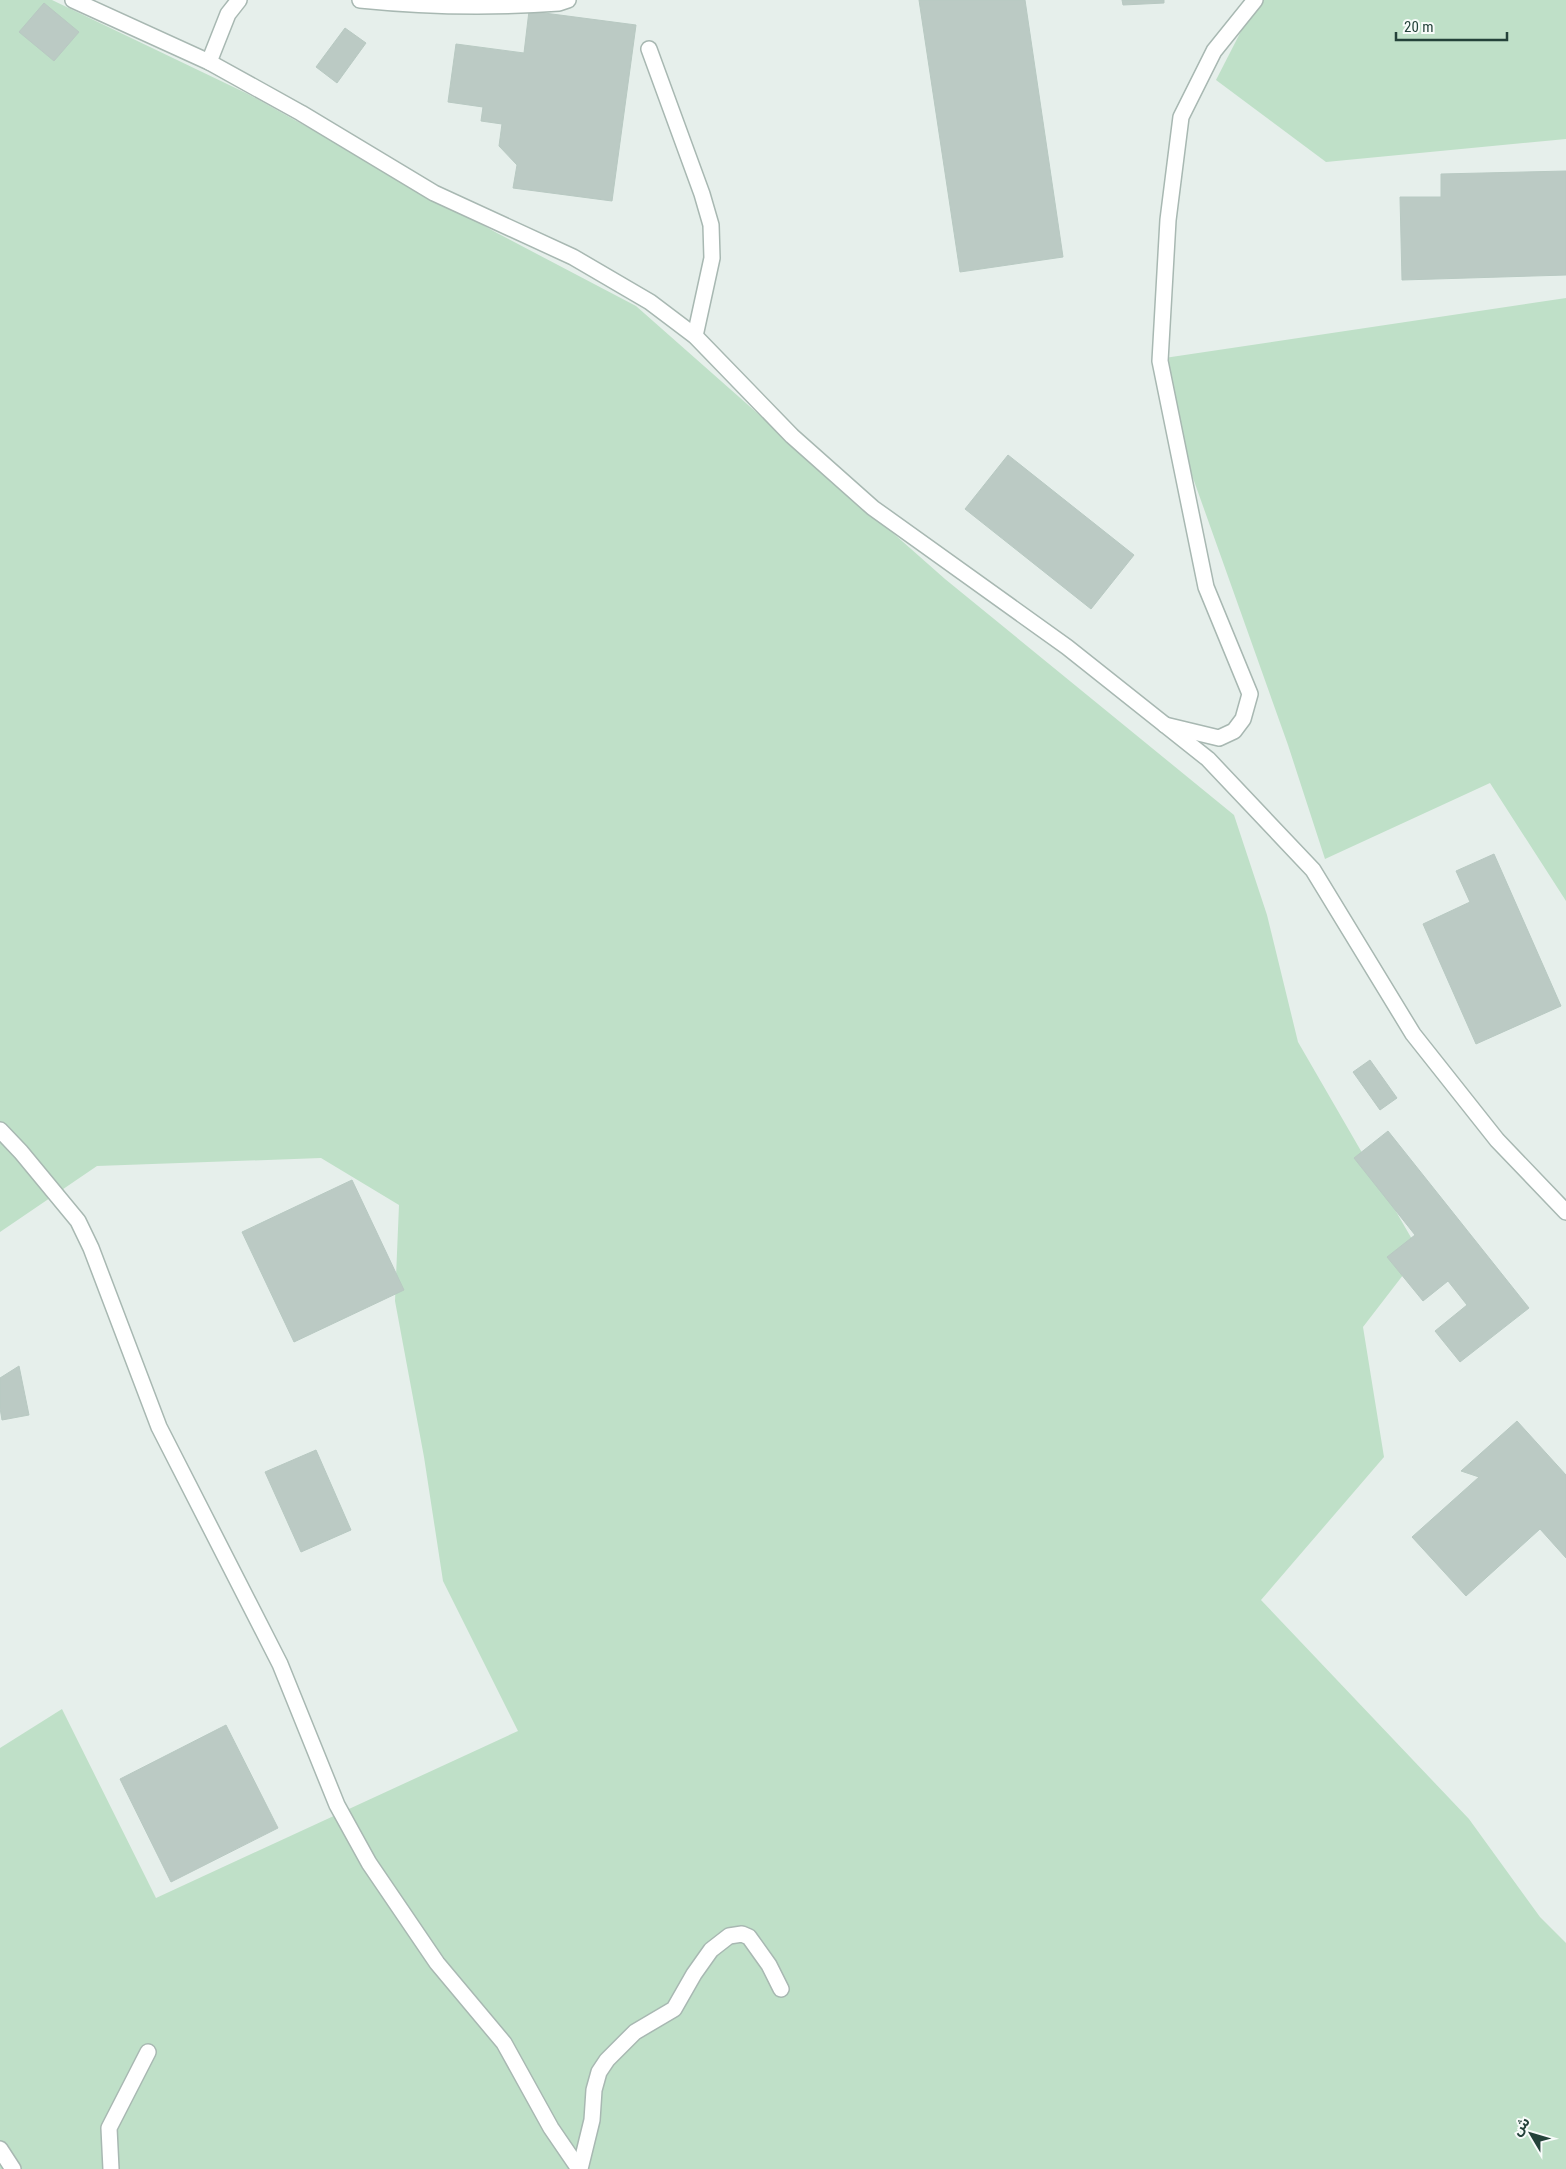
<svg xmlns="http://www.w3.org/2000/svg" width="1566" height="2169" viewBox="0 0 1566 2169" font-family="'Roboto Condensed','Noto Sans Arabic',sans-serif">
	<rect width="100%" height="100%" fill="#e6efeb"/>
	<g fill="#bfe0c8">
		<polygon points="0,0 52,0 248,94 497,233 636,306 945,579 1234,815 1267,915 1298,1042 1420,1253 1363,1327 1384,1457 1261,1600 1469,1819 1540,1917 1566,1943 1566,2169 0,2169 0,1748 62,1709 156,1898 518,1731 443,1581 424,1457 395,1301 399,1205 321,1158 97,1166 0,1232"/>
		<polygon points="1257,0 1566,0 1566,139 1326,162 1216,80"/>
		<polygon points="1566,298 1566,901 1490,783 1325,859 1288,745 1151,360"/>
	</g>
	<g fill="#bbcac4" stroke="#b8c9c2">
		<polygon points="919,0 1025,0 1063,257 960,272"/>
		<polygon points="1122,0 1164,0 1164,3 1123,5"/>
		<polygon points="44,3 79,32 54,61 19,32"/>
		<polygon points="529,11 636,25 612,201 513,188 517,165 499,146 502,124 481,121 483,107 448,102 456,44 524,53"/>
		<polygon points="345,28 366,43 337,83 316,67"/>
		<polygon points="1566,171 1566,275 1402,280 1400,197 1441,197 1441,174"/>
		<polygon points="1008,455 1134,555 1091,609 965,509"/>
		<polygon points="1494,854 1561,1006 1476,1044 1423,924 1470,902 1456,871"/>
		<polygon points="1370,1060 1397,1098 1380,1110 1353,1072"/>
		<polygon points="1388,1131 1529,1308 1460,1362 1435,1331 1467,1305 1448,1281 1423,1301 1387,1257 1415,1235 1354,1158"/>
		<polygon points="352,1180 404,1290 294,1342 242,1232"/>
		<polygon points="19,1366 29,1415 2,1420 0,1408 0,1378"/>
		<polygon points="1517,1421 1566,1475 1566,1558 1540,1529 1466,1596 1412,1537 1479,1477 1461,1471"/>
		<polygon points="316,1450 351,1530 301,1552 265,1472"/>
		<polygon points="226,1725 278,1828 171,1882 120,1779"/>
	</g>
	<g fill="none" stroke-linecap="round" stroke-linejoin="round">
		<g stroke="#a8b8b2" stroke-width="18">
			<polyline id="service" points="580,2169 592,2120 594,2090 599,2072 607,2060 635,2032 674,2009 694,1974 711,1950 729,1936 742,1934 749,1937 769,1965 781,1989"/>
		</g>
		<g stroke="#a8b8b2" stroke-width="18">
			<g id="minor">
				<polyline points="649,49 702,194 711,225 712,258 695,336"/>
				<polyline points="1165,725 1219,738 1234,731 1243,719 1250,694 1206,587 1160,361 1168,220 1181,117 1214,51 1255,0"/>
				<polyline points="111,2169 109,2128 148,2052"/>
			</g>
		</g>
		<g stroke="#a8b8b2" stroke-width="18">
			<g id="tertiary">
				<polyline points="73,0 209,62 301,113 434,193 573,257 650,302 695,336 792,436 873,508 1067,647 1208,759 1313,870 1413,1034 1497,1140 1566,1212"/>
				<path d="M 360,0 C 429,7 491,8 559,3 L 568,0"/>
				<polyline points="209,62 228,14 239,0"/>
				<polyline points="0,1130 21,1152 78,1221 91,1248 159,1427 280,1664 337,1805 369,1863 437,1963 504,2043 551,2128 579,2169"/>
				<polyline points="0,2149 13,2169"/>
			</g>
		</g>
		<use href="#service" stroke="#fff" stroke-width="15"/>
		<use href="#minor" stroke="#fff" stroke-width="15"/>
		<use href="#tertiary" stroke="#fff" stroke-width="15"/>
	</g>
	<g transform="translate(1531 2134) rotate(308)" stroke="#f7fbf9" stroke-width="4" paint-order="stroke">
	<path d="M0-4L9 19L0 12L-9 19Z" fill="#24423a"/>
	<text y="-8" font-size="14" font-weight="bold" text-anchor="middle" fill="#24423a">ش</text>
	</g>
	<path d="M1396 32v8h111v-8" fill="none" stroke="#24423a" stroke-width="2.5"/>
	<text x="1404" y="32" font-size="15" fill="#24423a" stroke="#f7fbf9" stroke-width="4" paint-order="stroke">20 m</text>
</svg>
